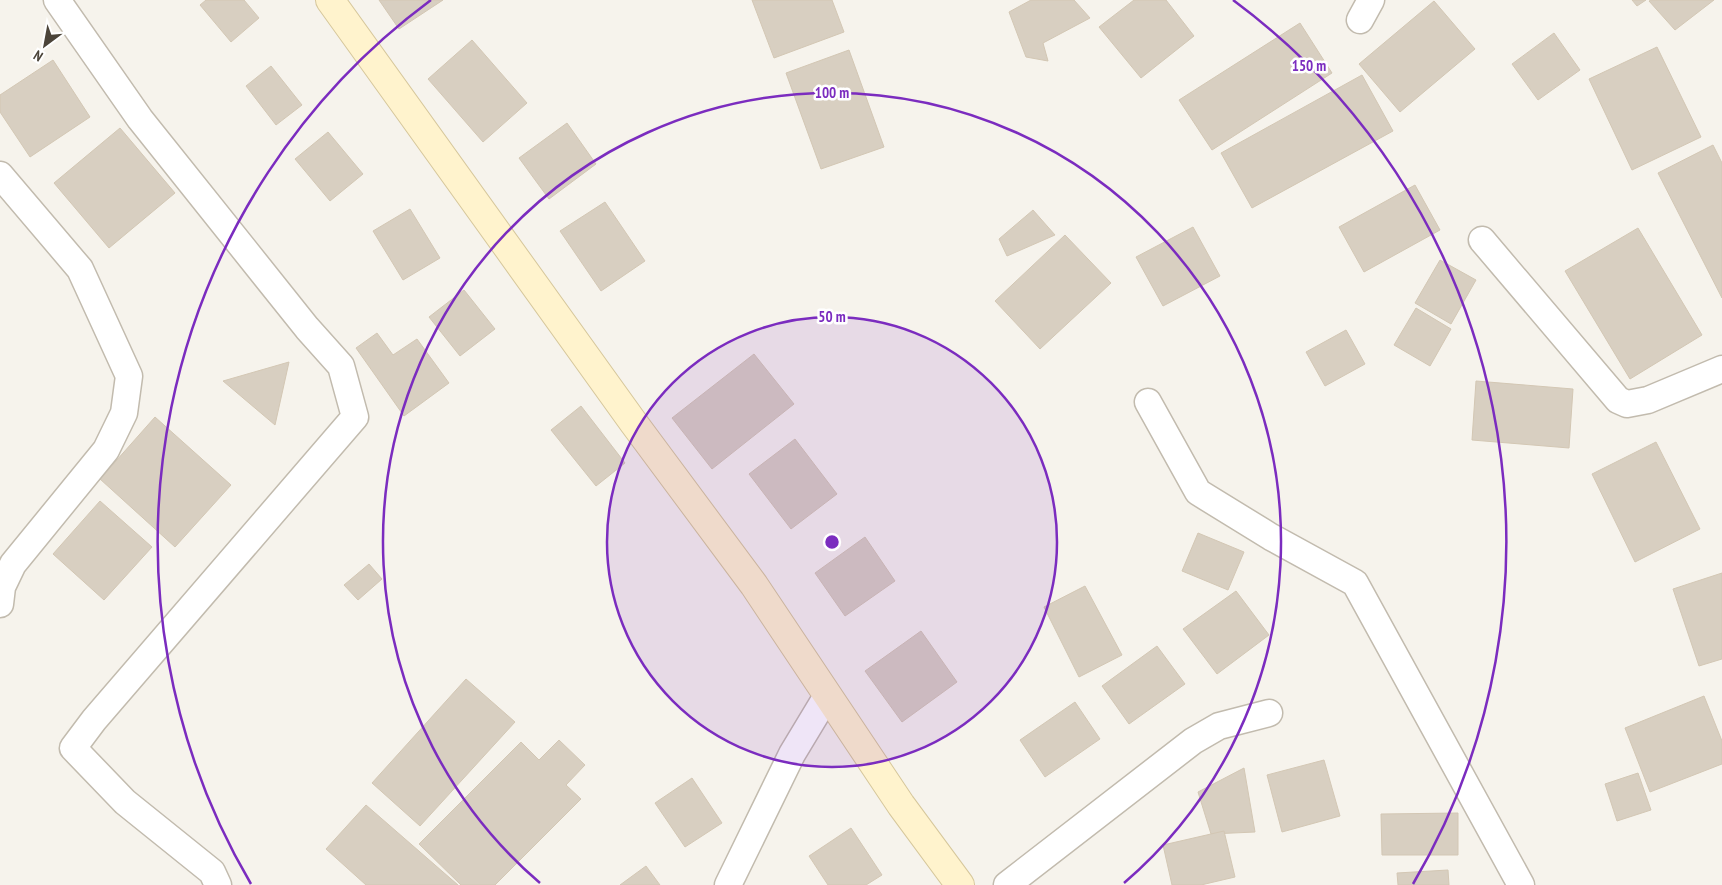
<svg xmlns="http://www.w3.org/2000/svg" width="1722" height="885" viewBox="0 0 1722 885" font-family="'PT Sans Narrow',sans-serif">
	<rect width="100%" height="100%" fill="#f6f3ec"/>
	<g fill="#d8cfc1" stroke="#d3c7b4">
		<polygon points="206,0 244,0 259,18 231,42 200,5"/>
		<polygon points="379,0 443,0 399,29"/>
		<polygon points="752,0 832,0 844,32 774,58"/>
		<polygon points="1031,0 1074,0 1090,18 1043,43 1048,61 1026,57 1009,12"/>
		<polygon points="1134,0 1166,0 1194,36 1141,78 1099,27"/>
		<polygon points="1632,0 1646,0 1637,6"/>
		<polygon points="1651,0 1714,0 1675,30 1649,1"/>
		<polygon points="1434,1 1475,49 1400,112 1359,64"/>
		<polygon points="1300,23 1332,73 1212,150 1179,100"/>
		<polygon points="1554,33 1580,70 1538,100 1512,64"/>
		<polygon points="472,40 527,103 483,142 428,79"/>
		<polygon points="1657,47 1701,137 1632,170 1589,79"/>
		<polygon points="849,50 884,147 821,169 786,73"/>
		<polygon points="53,60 90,117 30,157 0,112 0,95"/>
		<polygon points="271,66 302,105 276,125 246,86"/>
		<polygon points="1362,75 1393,131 1252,208 1221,153"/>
		<polygon points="567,123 596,164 549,199 519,158"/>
		<polygon points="120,128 175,193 109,248 54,183"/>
		<polygon points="328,132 363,174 330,201 295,159"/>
		<polygon points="1713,145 1722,163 1722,298 1658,173"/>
		<polygon points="1415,185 1440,230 1364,272 1339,227"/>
		<polygon points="605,202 645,261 601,291 560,231"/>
		<polygon points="410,209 440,258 403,280 373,231"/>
		<polygon points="1033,210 1055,235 1007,256 999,239"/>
		<polygon points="1193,227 1220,276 1163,306 1136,257"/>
		<polygon points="1638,228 1702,335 1630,379 1565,271"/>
		<polygon points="1065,235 1111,283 1040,349 995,301"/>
		<polygon points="1440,260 1476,280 1451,324 1415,303"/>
		<polygon points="464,290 495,329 460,356 429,317"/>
		<polygon points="1416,308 1451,329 1430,366 1394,345"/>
		<polygon points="1346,330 1365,364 1325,386 1306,352"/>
		<polygon points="377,333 393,355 417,339 449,383 404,416 356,348"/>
		<polygon points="754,354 794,404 712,469 672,418"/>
		<polygon points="289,362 275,425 223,381"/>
		<polygon points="1476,381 1573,389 1569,448 1472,440"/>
		<polygon points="581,406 625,463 596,486 551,430"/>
		<polygon points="155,417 231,485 175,547 100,479"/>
		<polygon points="795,439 837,494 791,529 749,474"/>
		<polygon points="1656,442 1700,529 1635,562 1592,474"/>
		<polygon points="100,501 152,547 104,600 53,554"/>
		<polygon points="1198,533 1244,552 1228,590 1182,571"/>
		<polygon points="865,537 895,581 845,616 815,573"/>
		<polygon points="369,564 382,579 358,600 344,585"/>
		<polygon points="1722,573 1722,659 1699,666 1673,589"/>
		<polygon points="1085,586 1122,655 1079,677 1044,607"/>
		<polygon points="1236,591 1269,635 1217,674 1183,629"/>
		<polygon points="921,631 957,682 902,722 865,671"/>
		<polygon points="1157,646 1185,684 1129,724 1102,686"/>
		<polygon points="466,679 515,722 420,826 372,783"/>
		<polygon points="1704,696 1722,741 1722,764 1650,792 1625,728"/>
		<polygon points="1075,702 1100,739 1045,777 1020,740"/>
		<polygon points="559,740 585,765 566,785 581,799 495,885 461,885 419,844 521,742 539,760"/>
		<polygon points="1324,760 1340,816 1282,832 1267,775"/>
		<polygon points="1244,768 1255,832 1211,834 1198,792"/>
		<polygon points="1638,773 1651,810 1617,821 1605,784"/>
		<polygon points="692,778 722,823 685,847 655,803"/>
		<polygon points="366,805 458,885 366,885 326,849"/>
		<polygon points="1458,813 1458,855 1382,855 1381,814"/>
		<polygon points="851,828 882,875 866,885 828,885 809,856"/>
		<polygon points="1224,831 1235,877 1201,885 1172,885 1163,845"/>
		<polygon points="646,866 660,885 620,885"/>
		<polygon points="1448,870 1449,885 1398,885 1397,873"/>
	</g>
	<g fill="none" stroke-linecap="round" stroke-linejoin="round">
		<g stroke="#c2bbae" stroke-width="29">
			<g id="street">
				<polyline points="57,0 140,119 307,328 341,366 355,417 94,720 73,748 125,802 212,872 218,885"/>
				<polyline points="1360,20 1371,0"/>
				<polyline points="0,175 80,269 129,376 124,413 106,450 13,564 2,587 0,604"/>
				<polyline points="1482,240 1618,400 1627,404 1648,400 1722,369"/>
				<polyline points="1148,402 1198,492 1271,537 1355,583 1521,885"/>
				<polyline points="728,885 792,754 827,696"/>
				<polyline points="1007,885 1193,741 1219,726 1269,713"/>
			</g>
		</g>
		<g stroke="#d6c79b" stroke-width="30">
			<polyline id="secondary" points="330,0 633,422 754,585 901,805 960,885"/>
		</g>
		<use href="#street" stroke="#fff" stroke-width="26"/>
		<use href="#secondary" stroke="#fff3cd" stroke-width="28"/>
	</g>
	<circle cx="832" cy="542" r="225" fill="#7b2cbf" fill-opacity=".12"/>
	<g fill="none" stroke="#7b2cbf" stroke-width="2.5">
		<circle cx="832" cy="542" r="225"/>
		<path d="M540 883A449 449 0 1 1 1124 883"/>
		<path d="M251 884A674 674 0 0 1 431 0M1233 0A674 674 0 0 1 1413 884"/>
	</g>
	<circle cx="832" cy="542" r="8" fill="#7b2cbf" stroke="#fff" stroke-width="2.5"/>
	<g font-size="15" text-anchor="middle" font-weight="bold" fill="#7b2cbf" stroke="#fff" stroke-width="5" stroke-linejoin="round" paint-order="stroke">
		<text x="1309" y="71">150 m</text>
		<text x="832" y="98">100 m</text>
		<text x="832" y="322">50 m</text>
	</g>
	<g transform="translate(45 45) rotate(212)" stroke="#ffffff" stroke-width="4" paint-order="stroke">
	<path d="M0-4L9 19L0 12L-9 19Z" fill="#4b4439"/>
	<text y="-8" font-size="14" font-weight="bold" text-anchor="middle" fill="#4b4439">N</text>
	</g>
</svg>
